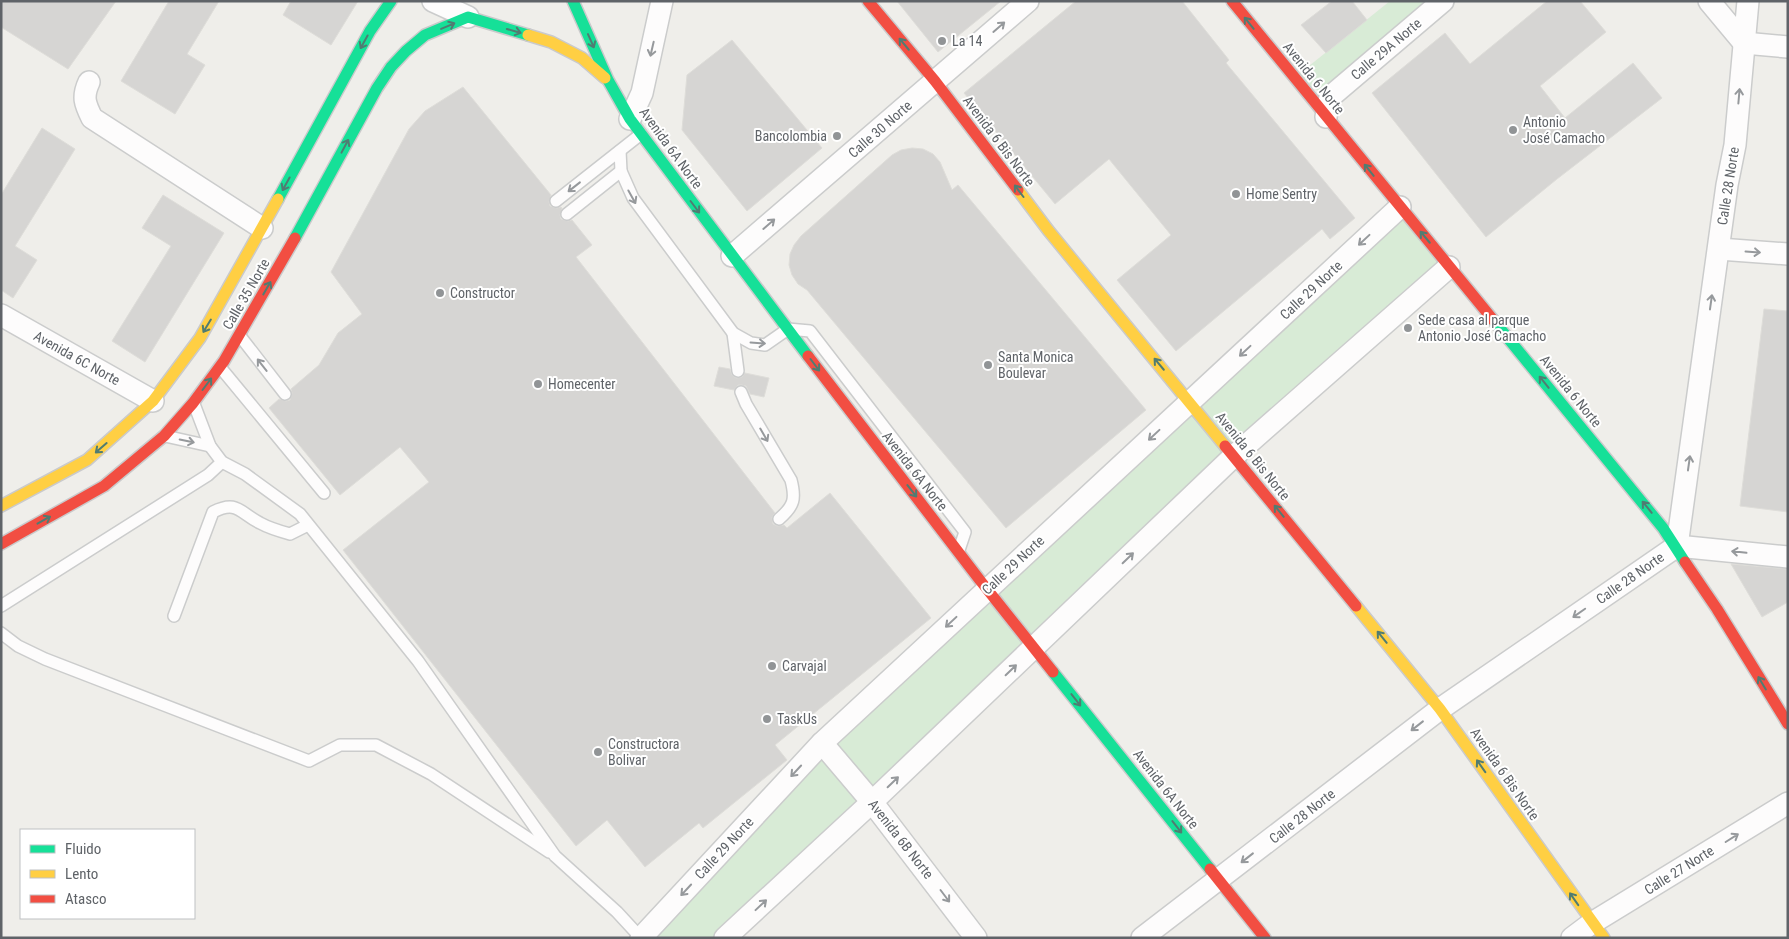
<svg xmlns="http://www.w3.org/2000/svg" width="1789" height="939" viewBox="0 0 1789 939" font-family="'Roboto Condensed',sans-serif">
	<rect width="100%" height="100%" fill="#efeeea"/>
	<g fill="#d8ebd6">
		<polygon points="1390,1 1443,1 1330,97 1294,78"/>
		<polygon points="1400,207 1449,267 725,938 641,938 822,743"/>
	</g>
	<g fill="#d6d5d3" stroke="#deddd9">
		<polygon points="1,1 116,1 68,69 1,27"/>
		<polygon points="169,1 219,1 187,54 205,65 175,114 121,81"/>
		<polygon points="291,1 358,1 331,45 283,15"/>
		<polygon points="897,1 1001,1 938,52"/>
		<polygon points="1076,1 1182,1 1229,60 1226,63 1355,218 1330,239 1322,229 1176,351 1117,280 1171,235 1109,159 1055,204 964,93"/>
		<polygon points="1332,1 1352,1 1367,20 1326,53 1301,25"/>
		<polygon points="1547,1 1580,1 1606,32 1540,86 1565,118 1633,63 1662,98 1557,179 1486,237 1372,93 1445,33 1470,64"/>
		<polygon points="732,40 822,148 747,211 682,130 687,75"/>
		<polygon points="463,87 551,195 549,202 550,206 557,208 561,207 562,208 560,215 561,219 568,221 572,220 592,245 576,257 775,513 772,517 773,524 777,526 784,525 787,528 830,493 931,618 775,745 787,760 703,828 699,823 645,867 607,820 576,846 343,550 429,482 400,447 340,495 269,408 279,399 286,401 290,400 292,393 291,389 319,365 338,333 362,314 331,272 409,129 425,111"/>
		<polygon points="42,128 75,149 15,246 37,260 13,298 1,290 1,195"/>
		<polygon points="912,148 923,149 933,154 940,162 952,190 958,185 1146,410 1006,528 807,290 798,284 792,275 789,265 790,254 794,245 801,236 892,155 901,150"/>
		<polygon points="163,195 224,233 145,362 112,341 171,246 142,228"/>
		<polygon points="1764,309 1788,311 1788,512 1740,506"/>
		<polygon points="719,367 730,369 732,375 736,378 742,377 745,373 769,378 764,397 750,394 746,386 742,385 738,385 734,390 714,386"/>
		<polygon points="1731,564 1788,569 1788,602 1762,617"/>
	</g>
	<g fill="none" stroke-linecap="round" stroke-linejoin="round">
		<g stroke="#cbcccc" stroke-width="14">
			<g id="lane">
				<polyline points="620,151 621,171 633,198 733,333 751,343 765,345 788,329 810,331 965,532 959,550"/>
				<polyline points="556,201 641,134"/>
				<polyline points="567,214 621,171"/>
				<polyline points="733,333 738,371"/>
				<polyline points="240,336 285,394"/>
				<polyline points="220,367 324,493"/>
				<path d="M 741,392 L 746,404 L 791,480 C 796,499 794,506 779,519"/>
				<polyline points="194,404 210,446 222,462 245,474 300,514 418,661 555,856 617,912 641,938"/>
				<polyline points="165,436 210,446"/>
				<polyline points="1,606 208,475 222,462"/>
				<path d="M 174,616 L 213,512 C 237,500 239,512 260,523 C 269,528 279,531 290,534 L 308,525"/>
				<polyline points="1,633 18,646 45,659 309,761 340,745 376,745 431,774 549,852"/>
			</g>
		</g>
		<g stroke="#cbcccc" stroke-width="24">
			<g id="street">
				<polyline points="433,1 468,17"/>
				<polyline points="1709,1 1744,43 1788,47"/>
				<path d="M 89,82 C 82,97 85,104 92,118 L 262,228"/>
				<polyline points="1326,117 1330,97 1443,1"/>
				<polyline points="630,119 642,93 662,1"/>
				<polyline points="1719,249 1788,254"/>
				<polyline points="732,256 1028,1"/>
				<polyline points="1,315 153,401"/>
				<polyline points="1677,546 1788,557"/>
				<polyline points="822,743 872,802 976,938"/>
				<polyline points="641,938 822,743 1400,207"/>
				<polyline points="725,938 872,802 1234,456 1449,267"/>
				<polyline points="1142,938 1440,709 1677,546 1727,185 1735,145 1748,1"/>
				<polyline points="1572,938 1592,923 1788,803"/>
			</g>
		</g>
		<g stroke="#cacacb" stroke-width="14">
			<g id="fast">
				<polyline points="573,1 608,80 630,119 808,356"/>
				<polyline points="278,199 370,31 391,1"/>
				<polyline points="295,238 377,88 391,67 406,51 425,35 468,17 528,35"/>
				<polyline points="1494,321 1663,528 1685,562"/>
				<polyline points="1053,672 1210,869"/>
			</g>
		</g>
		<g stroke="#cacacb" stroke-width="14">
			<g id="slow">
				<polyline points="528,35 551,42 582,58 605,78"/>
				<polyline points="1018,190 1048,230 1225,446"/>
				<polyline points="1,506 87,460 153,401 200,338 278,199"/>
				<polyline points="1356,606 1440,709 1604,938"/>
			</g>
		</g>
		<g stroke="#cacacb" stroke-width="14">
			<g id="jam">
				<polyline points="868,1 935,81 1018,190"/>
				<polyline points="1232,1 1494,321"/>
				<polyline points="808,356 979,579 1053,672"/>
				<polyline points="1225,446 1356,606"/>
				<polyline points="1,544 104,486 164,436 193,403 224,361 295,238"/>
				<polyline points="1685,562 1717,609 1788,724"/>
				<polyline points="1210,869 1265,938"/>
			</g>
		</g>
		<use href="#lane" stroke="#fdfcfc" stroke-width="11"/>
		<use href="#street" stroke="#fdfcfc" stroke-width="21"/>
		<use href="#fast" stroke="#16e098" stroke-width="11"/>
		<use href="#slow" stroke="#ffcf43" stroke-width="11"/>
		<use href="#jam" stroke="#f24e42" stroke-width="11"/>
	</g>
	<defs><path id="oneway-shaft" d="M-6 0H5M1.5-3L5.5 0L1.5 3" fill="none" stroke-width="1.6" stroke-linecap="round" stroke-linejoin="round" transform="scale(1.25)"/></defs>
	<g stroke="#507c72">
		<use href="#oneway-shaft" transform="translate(1249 23) rotate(-129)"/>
		<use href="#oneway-shaft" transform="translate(448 26) rotate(-23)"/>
		<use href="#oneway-shaft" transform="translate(514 31) rotate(16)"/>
		<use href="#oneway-shaft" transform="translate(591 41) rotate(66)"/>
		<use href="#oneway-shaft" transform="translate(364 42) rotate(119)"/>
		<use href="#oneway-shaft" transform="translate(904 44) rotate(-130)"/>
		<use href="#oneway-shaft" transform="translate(345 146) rotate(-62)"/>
		<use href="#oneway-shaft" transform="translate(1369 170) rotate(-129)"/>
		<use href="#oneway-shaft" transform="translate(286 184) rotate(119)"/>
		<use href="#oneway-shaft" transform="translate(1019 191) rotate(-127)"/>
		<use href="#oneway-shaft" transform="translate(695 207) rotate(53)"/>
		<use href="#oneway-shaft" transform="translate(1425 237) rotate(-130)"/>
		<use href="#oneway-shaft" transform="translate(267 288) rotate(-60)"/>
		<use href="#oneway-shaft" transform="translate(207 326) rotate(121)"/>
		<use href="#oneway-shaft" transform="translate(1159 364) rotate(-130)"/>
		<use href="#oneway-shaft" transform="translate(815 365) rotate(53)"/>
		<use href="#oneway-shaft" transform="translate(1544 382) rotate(-129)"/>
		<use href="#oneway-shaft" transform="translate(207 384) rotate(-53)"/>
		<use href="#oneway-shaft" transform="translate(101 448) rotate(139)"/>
		<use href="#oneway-shaft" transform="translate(912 491) rotate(52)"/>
		<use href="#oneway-shaft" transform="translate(1647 507) rotate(-129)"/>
		<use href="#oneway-shaft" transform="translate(1279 511) rotate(-129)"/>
		<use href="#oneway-shaft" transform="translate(44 520) rotate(-29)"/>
		<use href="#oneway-shaft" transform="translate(1382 637) rotate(-129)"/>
		<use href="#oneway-shaft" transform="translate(1762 683) rotate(-121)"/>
		<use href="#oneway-shaft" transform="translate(1076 700) rotate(52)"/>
		<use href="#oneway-shaft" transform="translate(1481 766) rotate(-125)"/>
		<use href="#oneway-shaft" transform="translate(1177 827) rotate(52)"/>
		<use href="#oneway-shaft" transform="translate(1574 899) rotate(-125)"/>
	</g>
	<g stroke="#96999c">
		<use href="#oneway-shaft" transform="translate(999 27) rotate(-41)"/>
		<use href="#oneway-shaft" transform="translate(652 49) rotate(103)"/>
		<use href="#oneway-shaft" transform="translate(1739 96) rotate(-85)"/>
		<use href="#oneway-shaft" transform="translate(574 187) rotate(142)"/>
		<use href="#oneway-shaft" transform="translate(632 197) rotate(61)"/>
		<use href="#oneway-shaft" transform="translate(769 224) rotate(-41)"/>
		<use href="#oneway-shaft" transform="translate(1364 240) rotate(137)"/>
		<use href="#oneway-shaft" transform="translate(1753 252) rotate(4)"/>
		<use href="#oneway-shaft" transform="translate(1711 302) rotate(-82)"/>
		<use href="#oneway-shaft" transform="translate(758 343) rotate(4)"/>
		<use href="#oneway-shaft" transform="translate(1245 351) rotate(137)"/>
		<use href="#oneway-shaft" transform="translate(262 365) rotate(-128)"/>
		<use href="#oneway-shaft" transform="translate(764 435) rotate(60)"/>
		<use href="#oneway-shaft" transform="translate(1154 435) rotate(137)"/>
		<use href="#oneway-shaft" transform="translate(187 441) rotate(12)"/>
		<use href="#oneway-shaft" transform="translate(1689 463) rotate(-82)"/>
		<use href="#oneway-shaft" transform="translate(1739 552) rotate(-174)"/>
		<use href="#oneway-shaft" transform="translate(1128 558) rotate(-44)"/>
		<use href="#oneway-shaft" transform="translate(1579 613) rotate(145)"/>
		<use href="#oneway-shaft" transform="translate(951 622) rotate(137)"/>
		<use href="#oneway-shaft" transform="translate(1011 670) rotate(-44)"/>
		<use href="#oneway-shaft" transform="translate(1417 726) rotate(142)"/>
		<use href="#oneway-shaft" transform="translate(796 771) rotate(133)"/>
		<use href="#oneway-shaft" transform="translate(893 782) rotate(-44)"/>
		<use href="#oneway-shaft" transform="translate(1732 838) rotate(-32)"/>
		<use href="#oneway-shaft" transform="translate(1247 858) rotate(142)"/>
		<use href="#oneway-shaft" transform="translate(686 890) rotate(133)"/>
		<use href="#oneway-shaft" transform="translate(945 896) rotate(53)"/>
		<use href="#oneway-shaft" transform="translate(761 905) rotate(-43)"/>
	</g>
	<g fill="#919496" stroke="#fff" stroke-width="2">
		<circle cx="942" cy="41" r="5"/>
		<circle cx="1513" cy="130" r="5"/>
		<circle cx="837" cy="136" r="5"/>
		<circle cx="1236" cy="194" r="5"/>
		<circle cx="440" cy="293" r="5"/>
		<circle cx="1408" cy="328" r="5"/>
		<circle cx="988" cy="365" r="5"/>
		<circle cx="538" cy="384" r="5"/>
		<circle cx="772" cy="666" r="5"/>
		<circle cx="767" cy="719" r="5"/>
		<circle cx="598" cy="752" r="5"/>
	</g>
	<g text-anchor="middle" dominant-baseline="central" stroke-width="4" stroke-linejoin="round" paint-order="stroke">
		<g font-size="14" fill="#5f6368" stroke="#fff" text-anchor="start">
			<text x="952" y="41">La 14</text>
			<text x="1523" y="122">Antonio<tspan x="1523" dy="16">José Camacho</tspan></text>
			<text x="827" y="136" text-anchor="end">Bancolombia</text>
			<text x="1246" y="194">Home Sentry</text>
			<text x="450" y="293">Constructor</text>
			<text x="1418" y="320">Sede casa al parque<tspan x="1418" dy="16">Antonio José Camacho</tspan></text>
			<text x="998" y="357">Santa Monica<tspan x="998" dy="16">Boulevar</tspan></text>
			<text x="548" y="384">Homecenter</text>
			<text x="782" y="666">Carvajal</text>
			<text x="777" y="719">TaskUs</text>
			<text x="608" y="744">Constructora<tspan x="608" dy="16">Bolivar</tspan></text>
		</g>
		<g font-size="14" fill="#5f6368" stroke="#fff">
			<text transform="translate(1386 49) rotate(-40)">Calle 29A Norte</text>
			<text transform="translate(1314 78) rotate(51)">Avenida 6 Norte</text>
			<text transform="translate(880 129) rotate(-41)">Calle 30 Norte</text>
			<text transform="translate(999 141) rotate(53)">Avenida 6 Bis Norte</text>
			<text transform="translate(671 148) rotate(54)">Avenida 6A Norte</text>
			<text transform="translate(1728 186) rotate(-81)">Calle 28 Norte</text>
			<text transform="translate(1311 290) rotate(-43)">Calle 29 Norte</text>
			<text transform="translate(246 294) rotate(-60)">Calle 35 Norte</text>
			<text transform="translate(77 358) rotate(29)">Avenida 6C Norte</text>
			<text transform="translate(1571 391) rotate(51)">Avenida 6 Norte</text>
			<text transform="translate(1253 456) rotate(51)">Avenida 6 Bis Norte</text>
			<text transform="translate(915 471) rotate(52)">Avenida 6A Norte</text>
			<text transform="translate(1013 565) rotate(-43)">Calle 29 Norte</text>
			<text transform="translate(1630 578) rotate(-35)">Calle 28 Norte</text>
			<text transform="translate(1505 774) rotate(55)">Avenida 6 Bis Norte</text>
			<text transform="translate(1166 789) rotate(52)">Avenida 6A Norte</text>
			<text transform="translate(1302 816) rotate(-38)">Calle 28 Norte</text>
			<text transform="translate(901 839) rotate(52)">Avenida 6B Norte</text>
			<text transform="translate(724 848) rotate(-47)">Calle 29 Norte</text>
			<text transform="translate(1679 870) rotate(-32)">Calle 27 Norte</text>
		</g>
	</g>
	<rect width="1789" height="939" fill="none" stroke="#5f6368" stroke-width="5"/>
	<rect x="20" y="829" width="175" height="90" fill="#ffffff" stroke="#bfc1c3"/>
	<rect x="30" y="845" width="25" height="8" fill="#16e098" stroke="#bfc1c3"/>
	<text x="65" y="854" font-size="15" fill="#5f6368">Fluido</text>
	<rect x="30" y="870" width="25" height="8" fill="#ffcf43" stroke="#bfc1c3"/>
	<text x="65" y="879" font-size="15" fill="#5f6368">Lento</text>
	<rect x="30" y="895" width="25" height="8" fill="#f24e42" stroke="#bfc1c3"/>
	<text x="65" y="904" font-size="15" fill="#5f6368">Atasco</text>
</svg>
